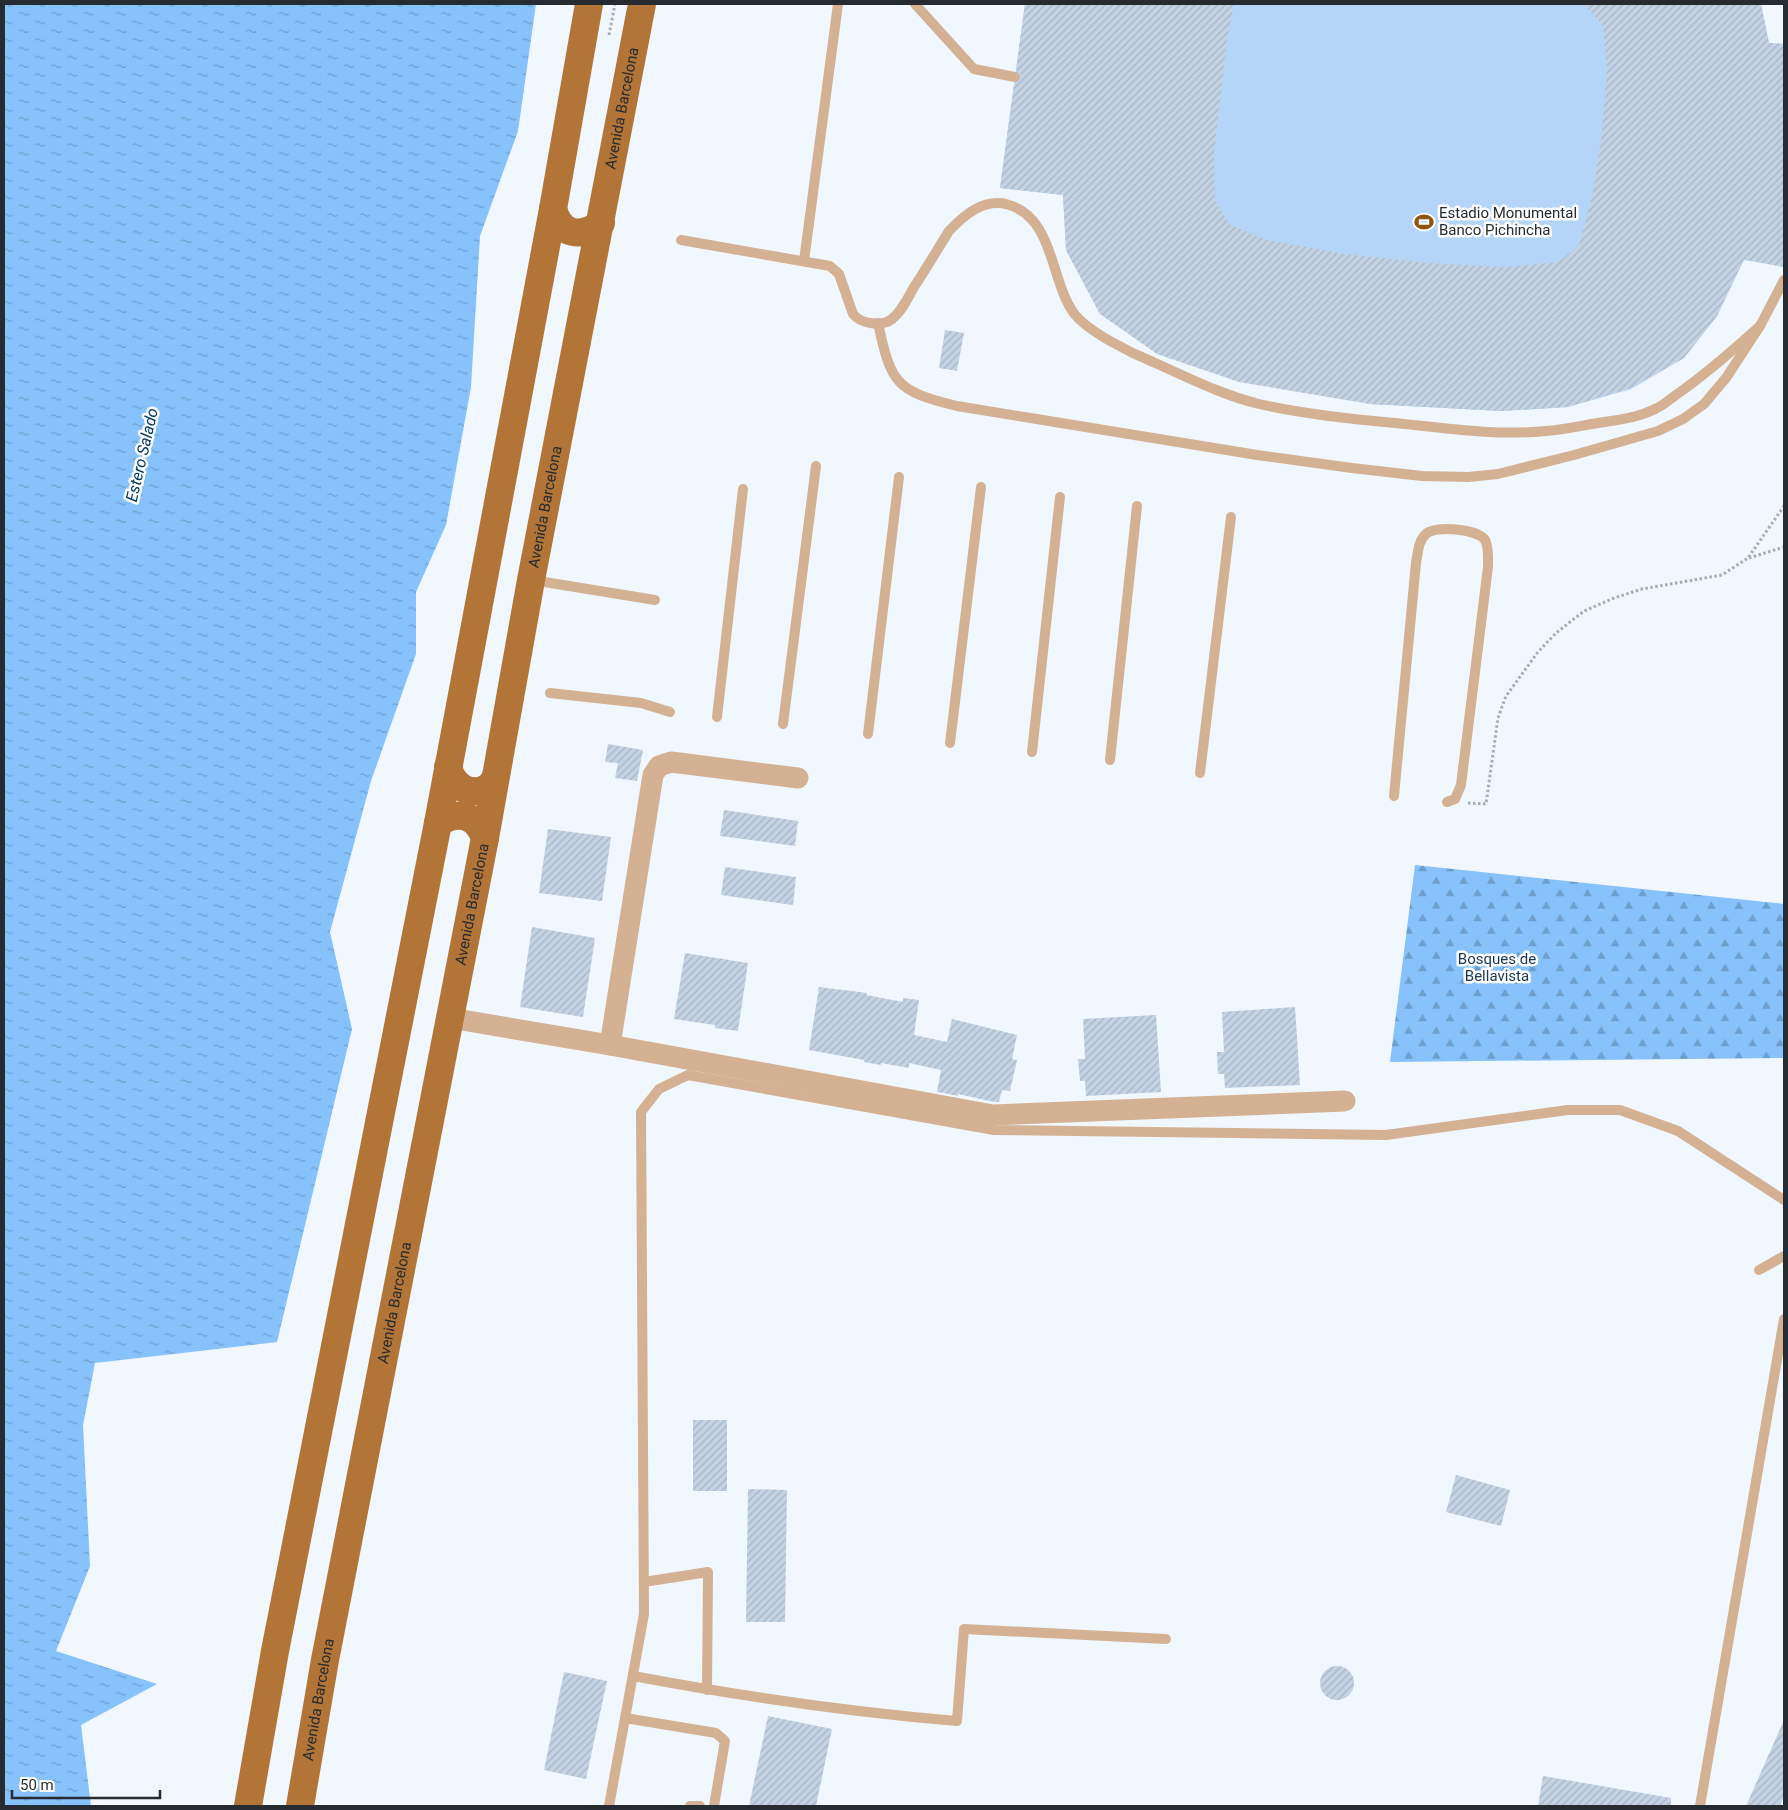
<svg xmlns="http://www.w3.org/2000/svg" width="1788" height="1810" viewBox="0 0 1788 1810" font-family="Roboto,sans-serif">
	<defs>
		<pattern id="forest-firs" width="22" height="20" patternUnits="userSpaceOnUse" patternTransform="scale(1.25)"><rect width="22" height="20" fill="#87c2fc"/><path d="M5 1l3.5 6h-7zM16 11l3.5 6h-7z" fill="#6e9ecd"/></pattern>
		<pattern id="water-ripples" width="26" height="14" patternUnits="userSpaceOnUse" patternTransform="scale(1.25)"><rect width="26" height="14" fill="#87c2fc"/><path d="M2 4q2-2 4 0t4 0M15 11q2-2 4 0t4 0" fill="none" stroke="#6e9ecd"/></pattern>
		<pattern id="building-hatch" width="6" height="6" patternUnits="userSpaceOnUse" patternTransform="scale(1.25)"><rect width="6" height="6" fill="#c3d3e4"/><path d="M-1 1l2-2M0 6l6-6M5 7l2-2" fill="none" stroke="#a7b5c4"/></pattern>
	</defs>
	<rect width="100%" height="100%" fill="#f0f7fe"/>
	<polygon fill="url(#forest-firs)" points="1415,865 1784,904 1784,1058 1390,1062"/>
	<polygon fill="#b4d5f7" points="1025,4 1761,4 1769,43 1784,44 1784,267 1744,260 1717,316 1684,358 1631,389 1568,407 1501,411 1370,404 1100,314 1066,250 1063,195 1000,188"/>
	<polygon fill="url(#water-ripples)" points="4,4 536,4 518,131 480,236 471,387 446,525 416,592 416,654 371,781 330,932 352,1029 277,1342 95,1363 83,1425 90,1566 56,1651 157,1684 81,1725 91,1806 4,1806"/>
	<g fill="url(#building-hatch)">
		<polygon points="1025,4 1234,4 1227,39 1214,153 1215,201 1230,225 1267,240 1345,254 1429,263 1504,267 1559,262 1579,245 1593,193 1602,132 1607,69 1603,26 1584,4 1761,4 1769,43 1784,44 1784,267 1744,259 1717,316 1684,358 1631,388 1568,407 1501,411 1370,404 1239,382 1157,354 1100,314 1066,250 1063,195 1000,188 1014,84 1020,82 1022,78 1020,72 1016,70"/>
		<polygon points="945,330 964,333 957,371 939,368"/>
		<polygon points="608,744 643,750 637,781 615,778 618,763 605,762"/>
		<polygon points="724,810 798,821 795,846 720,836"/>
		<polygon points="548,829 611,837 602,901 539,893"/>
		<polygon points="725,867 796,877 793,905 721,895"/>
		<polygon points="532,927 595,938 583,1017 520,1007"/>
		<polygon points="685,953 748,963 738,1031 715,1028 715,1025 674,1019"/>
		<polygon points="819,987 867,993 866,995 903,1002 903,998 919,1000 914,1035 947,1042 952,1019 1017,1035 1012,1059 1017,1060 1010,1091 1002,1090 999,1102 995,1102 958,1094 958,1096 944,1093 937,1092 941,1070 909,1063 909,1068 881,1063 881,1065 864,1062 864,1060 809,1050"/>
		<polygon points="1295,1007 1300,1085 1225,1088 1224,1074 1218,1074 1217,1052 1224,1052 1222,1012"/>
		<polygon points="1156,1015 1161,1092 1086,1096 1085,1081 1080,1081 1078,1059 1085,1059 1083,1019"/>
		<rect x="693" y="1420" width="34" height="71"/>
		<polygon points="1456,1475 1510,1490 1501,1526 1446,1512"/>
		<polygon points="748,1489 787,1490 785,1622 746,1622"/>
		<circle cx="1337" cy="1683" r="17"/>
		<polygon points="564,1672 607,1681 586,1779 544,1770"/>
		<polygon points="768,1716 832,1729 816,1806 749,1806"/>
		<polygon points="1784,1720 1784,1796 1780,1806 1746,1806"/>
		<polygon points="1543,1776 1671,1798 1671,1806 1538,1806"/>
	</g>
	<g fill="none" stroke-linecap="round" stroke-linejoin="round">
		<g stroke="#a6adb3" stroke-width="3" stroke-dasharray="2.5 2.5" stroke-linecap="butt">
			<polyline points="609,35 615,4"/>
			<polyline points="1749,558 1784,547"/>
			<polyline points="1468,803 1486,804 1498,718 1506,696 1538,652 1556,633 1584,611 1614,598 1642,589 1722,575 1748,558 1784,506"/>
		</g>
		<g stroke="#d4b193" stroke-width="10">
			<polyline points="915,4 974,69 1015,77"/>
			<path d="M 681,240 L 830,266 L 839,274 L 853,314 C 861,324 882,327 892,319 C 902,311 908,298 914,287 C 926,269 937,250 949,231 C 964,215 983,199 1006,204 C 1054,216 1050,279 1073,312 C 1086,331 1131,353 1153,362 C 1187,377 1222,395 1259,404 C 1303,414 1349,419 1395,423 C 1444,428 1496,436 1546,431 C 1563,430 1580,426 1598,423 C 1618,420 1638,418 1657,408 C 1664,405 1670,399 1676,395 C 1706,374 1733,350 1760,326"/>
			<polyline points="804,261 838,4"/>
			<path d="M 878,323 C 891,384 896,391 957,406 L 1257,455 L 1352,468 L 1422,476 L 1468,477 L 1498,474 L 1574,455 L 1658,431 L 1683,419 L 1704,404 L 1726,378 L 1760,326 L 1784,280"/>
			<polyline points="532,580 655,600"/>
			<polyline points="550,693 641,703 670,712"/>
			<polyline points="717,717 743,489"/>
			<polyline points="783,724 816,466"/>
			<polyline points="868,734 899,477"/>
			<polyline points="950,743 981,487"/>
			<polyline points="1032,752 1060,497"/>
			<polyline points="1110,760 1137,506"/>
			<polyline points="1200,773 1231,517"/>
			<path d="M 1394,796 L 1416,563 C 1418,553 1418,541 1426,534 C 1435,525 1478,529 1485,540 C 1489,547 1488,559 1488,567 L 1461,785 L 1455,799 L 1447,802"/>
			<polyline points="1759,1270 1784,1256"/>
			<polyline points="644,1582 708,1572 707,1690"/>
			<path d="M 633,1676 C 740,1696 848,1712 957,1721 L 964,1629 L 1166,1639"/>
			<polyline points="625,1718 716,1733 725,1741 714,1806"/>
			<polyline points="609,1806 644,1614 641,1112 659,1089 688,1075 994,1130 1386,1135 1568,1110 1620,1110 1678,1131 1784,1200"/>
			<polyline points="690,1806 700,1806"/>
			<polyline points="1700,1806 1784,1319"/>
		</g>
		<g stroke="#d4b193" stroke-width="21">
			<polyline points="450,1018 610,1045 993,1115 1345,1101"/>
			<polyline points="610,1045 653,775 659,766 671,762 798,778"/>
		</g>
		<g stroke="#b37537" stroke-width="28">
			<path d="M 553,209 C 560,235 581,239 601,223"/>
			<path d="M 448,767 C 452,784 469,798 487,788 C 490,786 493,782 495,779"/>
			<path d="M 438,823 C 458,810 476,814 485,838"/>
			<polyline points="248,1806 275,1651 438,823 553,209 589,4"/>
			<path id="s1" d="M 300,1806 L 325,1660 L 485,838 L 531,580 L 642,4"/>
		</g>
	</g>
	<defs>
		<g id="stadium-bare" transform="scale(1.5)"><path d="M0-5a6.5 5 0 1 0 0 10a6.5 5 0 1 0 0-10ZM-3.5-1.8h7v3.6h-7Z" fill="#8e540f" stroke="#fff" stroke-width="2.5" paint-order="stroke"/></g>
	</defs>
	<g fill-rule="evenodd">
		<use href="#stadium-bare" x="1424" y="222"/>
	</g>
	<g text-anchor="middle" dominant-baseline="central" stroke-width="5" stroke-linejoin="round" paint-order="stroke">
		<g font-size="15" fill="#252b31" stroke="#fff">
			<text stroke="none"><textPath href="#s1" startOffset="1728">Avenida Barcelona</textPath></text>
			<text stroke="none"><textPath href="#s1" startOffset="1322">Avenida Barcelona</textPath></text>
			<text stroke="none"><textPath href="#s1" startOffset="918">Avenida Barcelona</textPath></text>
			<text stroke="none"><textPath href="#s1" startOffset="512">Avenida Barcelona</textPath></text>
			<text stroke="none"><textPath href="#s1" startOffset="108">Avenida Barcelona</textPath></text>
		</g>
		<g font-size="15" fill="#252b31" stroke="#fff" text-anchor="start">
			<text x="1439" y="213">Estadio Monumental<tspan x="1439" dy="17">Banco Pichincha</tspan></text>
		</g>
		<g font-size="15" fill="#183754" stroke="#fff">
			<text x="1497" y="959">Bosques de<tspan x="1497" dy="17">Bellavista</tspan></text>
		</g>
		<g font-size="16" font-style="italic" fill="#003a67" stroke="#fff">
			<text transform="translate(142 455) rotate(-77)">Estero Salado</text>
		</g>
	</g>
	<rect width="1788" height="1810" fill="none" stroke="#252b31" stroke-width="10"/>
	<path d="M12 1790v8h148v-8" fill="none" stroke="#252b31" stroke-width="2.5"/>
	<text x="20" y="1790" font-size="15" fill="#252b31" stroke="#ffffff" stroke-width="4" paint-order="stroke">50 m</text>
</svg>
